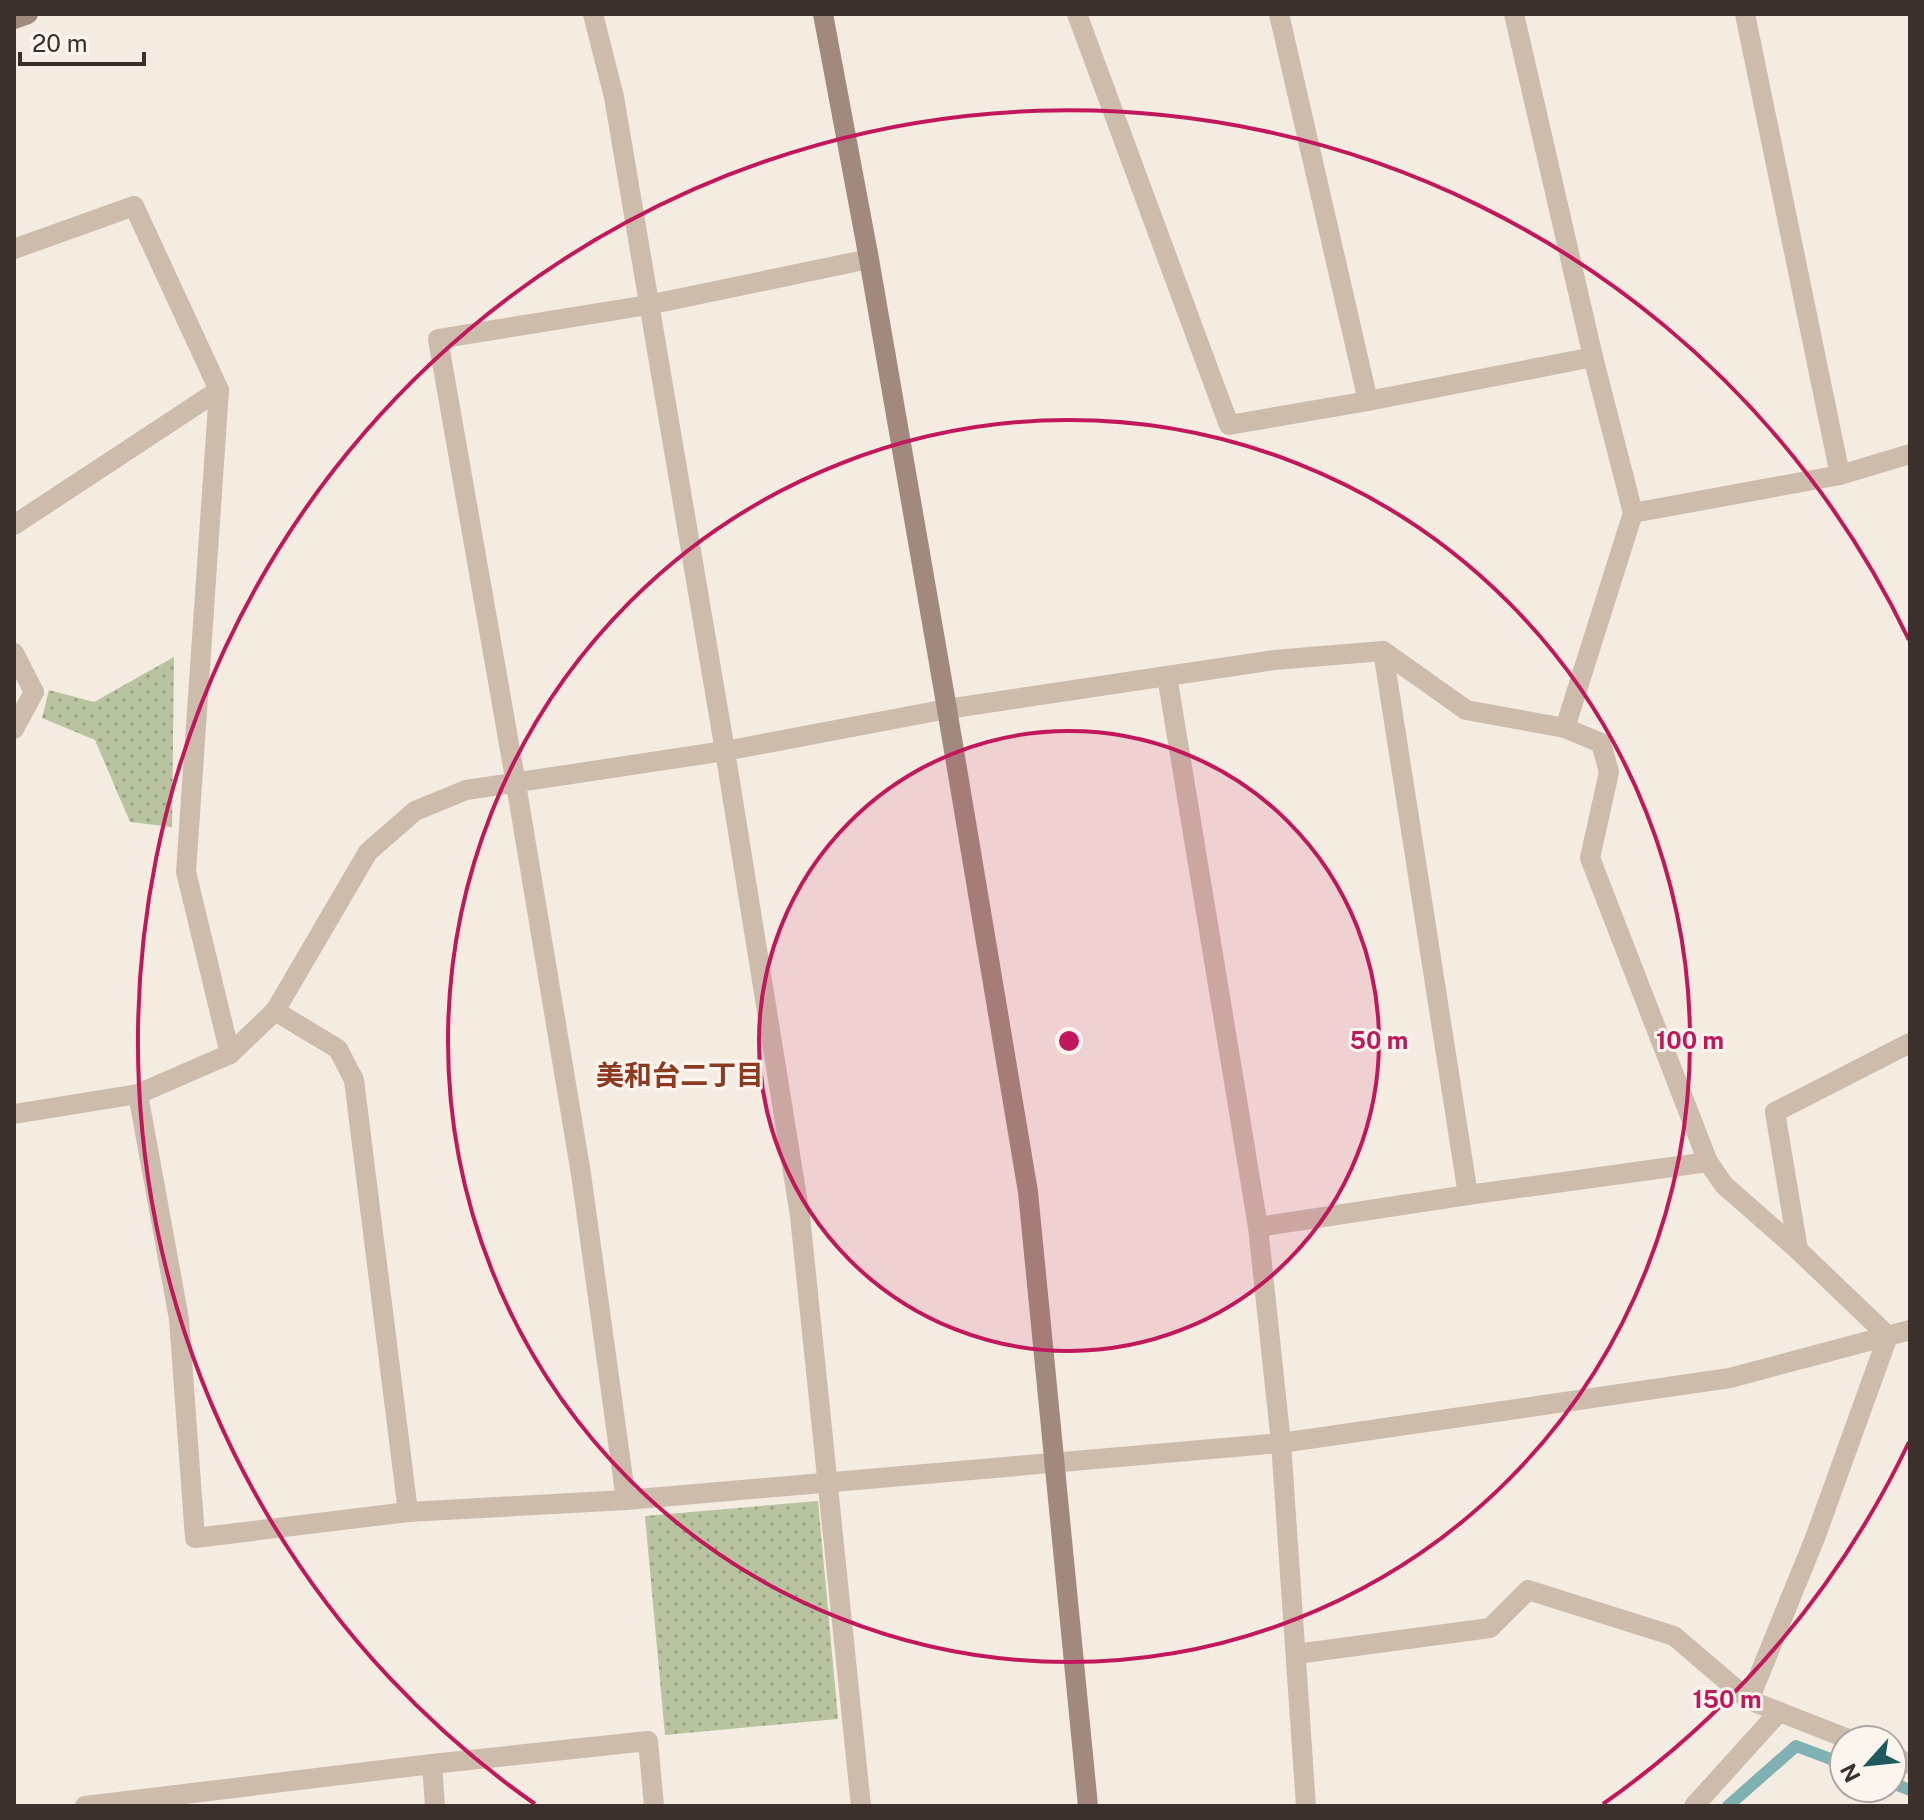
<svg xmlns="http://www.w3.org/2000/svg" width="1924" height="1820" viewBox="0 0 1924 1820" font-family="'Public Sans','Noto Sans JP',sans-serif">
	<defs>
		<pattern id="grass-dots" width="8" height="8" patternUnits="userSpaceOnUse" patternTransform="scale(2)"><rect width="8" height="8" fill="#b8c4a0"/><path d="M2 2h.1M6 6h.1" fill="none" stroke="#97a083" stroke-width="1.8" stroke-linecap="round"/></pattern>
	</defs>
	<rect width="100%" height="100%" fill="#f4ebe1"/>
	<g fill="url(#grass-dots)">
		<polygon points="174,657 172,827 130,822 95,740 42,718 49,690 94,702"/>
		<polygon points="818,1501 838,1719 665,1735 645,1516"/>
	</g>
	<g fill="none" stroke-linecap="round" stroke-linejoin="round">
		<g stroke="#7fb0b2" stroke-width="12">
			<polyline points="1892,1783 1910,1790"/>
			<polyline points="1728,1806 1796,1746 1844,1764"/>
		</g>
		<g stroke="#cdbbac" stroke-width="20">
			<polyline points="593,14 614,97 725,751 800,1216 861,1806"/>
			<polyline points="1077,14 1229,425 1368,401 1593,357"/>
			<polyline points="1279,14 1368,401"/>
			<polyline points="1514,14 1593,357 1633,513 1565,728"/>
			<polyline points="1745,14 1840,475"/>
			<polyline points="14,249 134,206 219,390 186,872 230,1054"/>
			<polyline points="1633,513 1840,475 1910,454"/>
			<polyline points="14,525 219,390"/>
			<polyline points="1383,651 1468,1195"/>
			<polyline points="14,653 34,692 14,729"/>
			<polyline points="1167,676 1258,1227 1281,1443 1306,1806"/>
			<polyline points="275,1011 338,1049 354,1080 408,1512"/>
			<polyline points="138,1094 179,1319 195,1538 408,1512 626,1500 1281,1443 1730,1378 1910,1330"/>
			<polyline points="14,1114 138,1094 230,1054 275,1011 368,852 415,811 466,790 725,751 947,709 1167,676 1274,660 1383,651 1466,710 1565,728 1601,743 1609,772 1590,858 1708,1162 1724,1185 1798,1250 1888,1336 1815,1538 1749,1700"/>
			<polyline points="1258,1227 1468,1195 1708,1162"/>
			<polyline points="1798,1250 1775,1112 1910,1043"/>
			<polyline points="626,1500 581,1174 516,784 438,339 648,305 869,259"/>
			<polyline points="1296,1654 1490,1628 1528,1590 1674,1636 1749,1700 1851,1740"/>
			<polyline points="1892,1756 1910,1764"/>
			<polyline points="432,1764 435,1806"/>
			<polyline points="85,1806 432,1764 648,1741 654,1806"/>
			<polyline points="1694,1806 1779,1712"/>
		</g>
		<g stroke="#a18a7d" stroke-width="20">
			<polyline points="823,14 869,259 947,709 1028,1192 1088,1806"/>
			<polyline points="14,19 28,14"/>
		</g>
	</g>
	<circle cx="1069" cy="1041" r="310" fill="#c2185b" fill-opacity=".12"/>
	<g fill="none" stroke="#c2185b" stroke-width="4">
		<circle cx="1069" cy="1041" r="310"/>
		<circle cx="1069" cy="1041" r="621"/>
		<path d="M1909 1442A931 931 0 0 1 1603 1804M535 1804A931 931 0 1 1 1909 640"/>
	</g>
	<g text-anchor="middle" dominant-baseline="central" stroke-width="6" stroke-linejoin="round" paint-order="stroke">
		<g font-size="28" font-weight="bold" fill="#8c3b22" stroke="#fbf5ee">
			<text x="680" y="1074">美和台二丁目</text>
		</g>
	</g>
	<circle cx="1069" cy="1041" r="12" fill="#c2185b" stroke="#fbf5ee" stroke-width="4"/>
	<g font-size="24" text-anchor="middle" font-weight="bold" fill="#c2185b" stroke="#fbf5ee" stroke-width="6" stroke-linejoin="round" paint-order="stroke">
		<text x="1379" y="1049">50 m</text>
		<text x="1690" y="1049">100 m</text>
		<text x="1727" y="1708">150 m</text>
	</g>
	<rect width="1924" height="1820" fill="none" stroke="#3b302b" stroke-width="32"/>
	<g transform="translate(1868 1764) rotate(243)"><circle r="38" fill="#fbf5ee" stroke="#aea6a0" stroke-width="2"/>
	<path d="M0-6L14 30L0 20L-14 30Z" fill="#1f5a5e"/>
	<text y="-12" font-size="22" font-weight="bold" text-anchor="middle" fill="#3b302b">N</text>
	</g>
	<path d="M20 52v12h124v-12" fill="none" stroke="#3b302b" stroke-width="4"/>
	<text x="32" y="52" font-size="24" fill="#3b302b" stroke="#fbf5ee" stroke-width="6" paint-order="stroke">20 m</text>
</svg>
